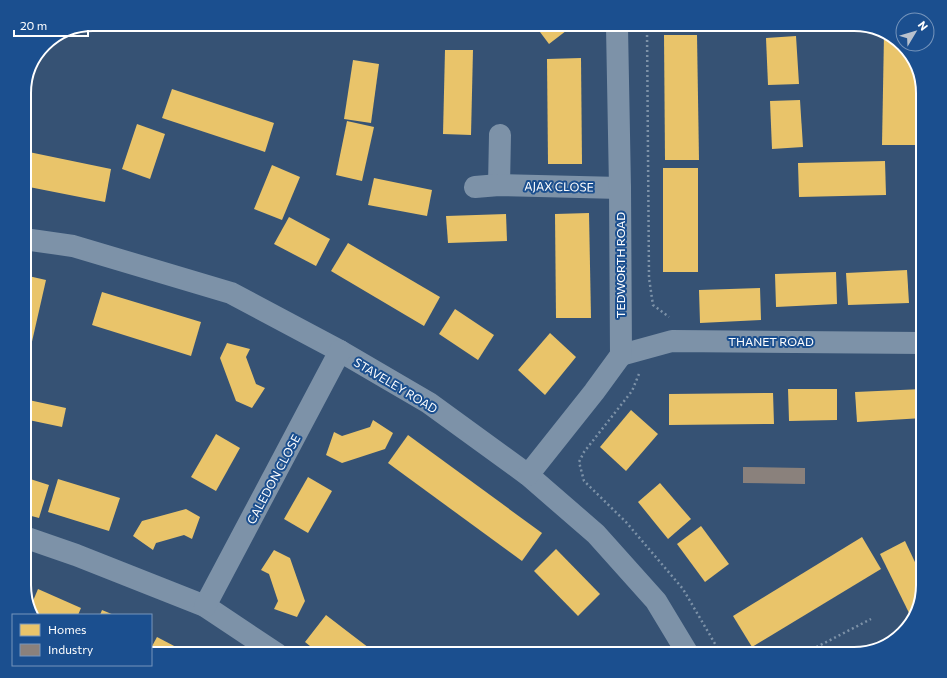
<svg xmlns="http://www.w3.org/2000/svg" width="947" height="678" viewBox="0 0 947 678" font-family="Commissioner,sans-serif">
	<rect width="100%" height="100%" fill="#365274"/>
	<g fill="#e9c46a">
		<polygon points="534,24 575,24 549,44"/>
		<polygon points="666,24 686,24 683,27 666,28"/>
		<polygon points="777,24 796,24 796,27 777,25"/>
		<polygon points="884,34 896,38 916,62 915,145 882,145"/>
		<polygon points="664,35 697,35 699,160 665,160"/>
		<polygon points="796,36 799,84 768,85 766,38"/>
		<polygon points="445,50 473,50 471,135 443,134"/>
		<polygon points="581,58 582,164 548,164 547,59"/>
		<polygon points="353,60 379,64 371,123 344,119"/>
		<polygon points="172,89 274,123 265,152 162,118"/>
		<polygon points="800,100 803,147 772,149 770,101"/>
		<polygon points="347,121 374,127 362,181 336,175"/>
		<polygon points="137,124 165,134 150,179 122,169"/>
		<polygon points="24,151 111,169 105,202 24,186"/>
		<polygon points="885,161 886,195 799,197 798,163"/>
		<polygon points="272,165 300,177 282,220 254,209"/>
		<rect x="663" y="168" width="35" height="104"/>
		<polygon points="374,178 432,190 427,216 368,205"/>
		<polygon points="589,213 591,318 556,318 555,214"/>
		<polygon points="506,214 507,241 448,243 446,216"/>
		<polygon points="289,217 330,239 316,266 274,244"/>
		<polygon points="348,243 440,297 424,326 331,271"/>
		<polygon points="907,270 909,303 848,305 846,273"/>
		<polygon points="836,272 837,304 776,307 775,274"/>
		<polygon points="24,275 46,280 26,368 24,368"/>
		<polygon points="918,278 923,278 923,310 919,310"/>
		<polygon points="760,288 761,320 700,323 699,290"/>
		<polygon points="102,292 201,322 191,356 92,325"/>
		<polygon points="455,309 494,335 478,360 439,334"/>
		<polygon points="550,333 576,357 545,395 518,370"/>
		<polygon points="227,343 250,349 246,357 256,384 265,388 252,408 236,401 220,358"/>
		<polygon points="788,389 837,389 837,420 789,421"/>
		<polygon points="923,389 923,418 857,422 855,392"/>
		<polygon points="773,393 774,424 669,425 669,394"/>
		<polygon points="24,399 66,408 62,427 24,419"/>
		<polygon points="631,410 658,434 626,471 600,447"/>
		<polygon points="373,420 393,433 385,449 342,463 326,455 334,432 342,436 370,427"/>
		<polygon points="216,434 240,448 216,491 191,477"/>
		<polygon points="408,435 542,533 522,561 388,463"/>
		<polygon points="24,477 49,485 39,518 24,514"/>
		<polygon points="308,477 332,491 308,533 284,519"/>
		<polygon points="58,479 120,498 109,531 48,512"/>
		<polygon points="660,483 691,519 668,539 638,502"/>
		<polygon points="186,509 200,517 192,539 184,535 156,543 153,550 133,536 142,521"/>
		<polygon points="701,526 729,564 705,582 677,544"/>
		<polygon points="862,537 881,569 752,647 733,616"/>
		<polygon points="905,541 923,579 923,586 912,619 880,554"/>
		<polygon points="556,549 600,594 578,616 534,571"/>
		<polygon points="274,550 290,558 305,601 297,617 274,609 278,601 269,574 261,570"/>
		<polygon points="38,589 81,608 78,615 32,615 30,608"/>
		<polygon points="102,610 114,615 100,615"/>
		<polygon points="326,615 352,635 377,654 320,654 305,642"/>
		<polygon points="157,637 178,648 189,654 151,654 151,648"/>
	</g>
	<polygon fill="#8a817c" points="743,467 805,468 805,484 743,483"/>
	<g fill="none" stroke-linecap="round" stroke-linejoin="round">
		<g stroke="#7d92a8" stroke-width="2.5" stroke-dasharray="2 3" stroke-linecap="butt">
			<polyline points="647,30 649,278 653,305 669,317"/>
			<polyline points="639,374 632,391 584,452 579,462 584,481 626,522 683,589 721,654"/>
			<polyline points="803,654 871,619"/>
		</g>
		<g stroke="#7d92a8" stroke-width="22">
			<polyline points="499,185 500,135"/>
			<polyline points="475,187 499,185 620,188"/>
			<polyline points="24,239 73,246 231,293 340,351 429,403 528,475 596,534 656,601 688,654"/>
			<polyline points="621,355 672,341 923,343"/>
			<polyline points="528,475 594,392 621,355 620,188 617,27 616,24"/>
			<polyline points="24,537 76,555 205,606 277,654"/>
			<polyline points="205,606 340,351"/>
		</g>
	</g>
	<g text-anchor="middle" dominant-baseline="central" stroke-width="4" stroke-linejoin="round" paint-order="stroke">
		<g font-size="12" fill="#fff" stroke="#1b4f8f">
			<text transform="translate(559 186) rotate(1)">AJAX CLOSE</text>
			<text transform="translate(620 265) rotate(-90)">TEDWORTH ROAD</text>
			<text x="771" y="341">THANET ROAD</text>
			<text transform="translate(396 385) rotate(31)">STAVELEY ROAD</text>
			<text transform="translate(273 479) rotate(-62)">CALEDON CLOSE</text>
		</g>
	</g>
	<path d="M0 0H947V678H0ZM93 31H854A62 62 0 0 1 916 93V585A62 62 0 0 1 854 647H93A62 62 0 0 1 31 585V93A62 62 0 0 1 93 31Z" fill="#1b4f8f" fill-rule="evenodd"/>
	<path fill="none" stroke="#fff" stroke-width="2" d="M93 31H854A62 62 0 0 1 916 93V585A62 62 0 0 1 854 647H93A62 62 0 0 1 31 585V93A62 62 0 0 1 93 31Z"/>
	<rect x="12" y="614" width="140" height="52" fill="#1b4f8f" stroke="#7695bc"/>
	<rect x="20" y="624" width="20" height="12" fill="#e9c46a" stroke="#7695bc"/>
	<text x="48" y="634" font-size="12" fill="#ffffff">Homes</text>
	<rect x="20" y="644" width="20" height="12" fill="#8a817c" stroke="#7695bc"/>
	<text x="48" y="654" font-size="12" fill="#ffffff">Industry</text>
	<g transform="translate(915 32) rotate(52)"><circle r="19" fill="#1b4f8f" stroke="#7695bc"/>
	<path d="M0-3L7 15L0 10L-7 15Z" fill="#b9c2ce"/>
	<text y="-6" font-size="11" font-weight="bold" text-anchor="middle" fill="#ffffff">N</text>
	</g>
	<path d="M14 30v6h74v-6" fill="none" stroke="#ffffff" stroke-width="2"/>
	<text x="20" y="30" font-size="12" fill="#ffffff" stroke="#1b4f8f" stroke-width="3" paint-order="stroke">20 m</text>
</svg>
